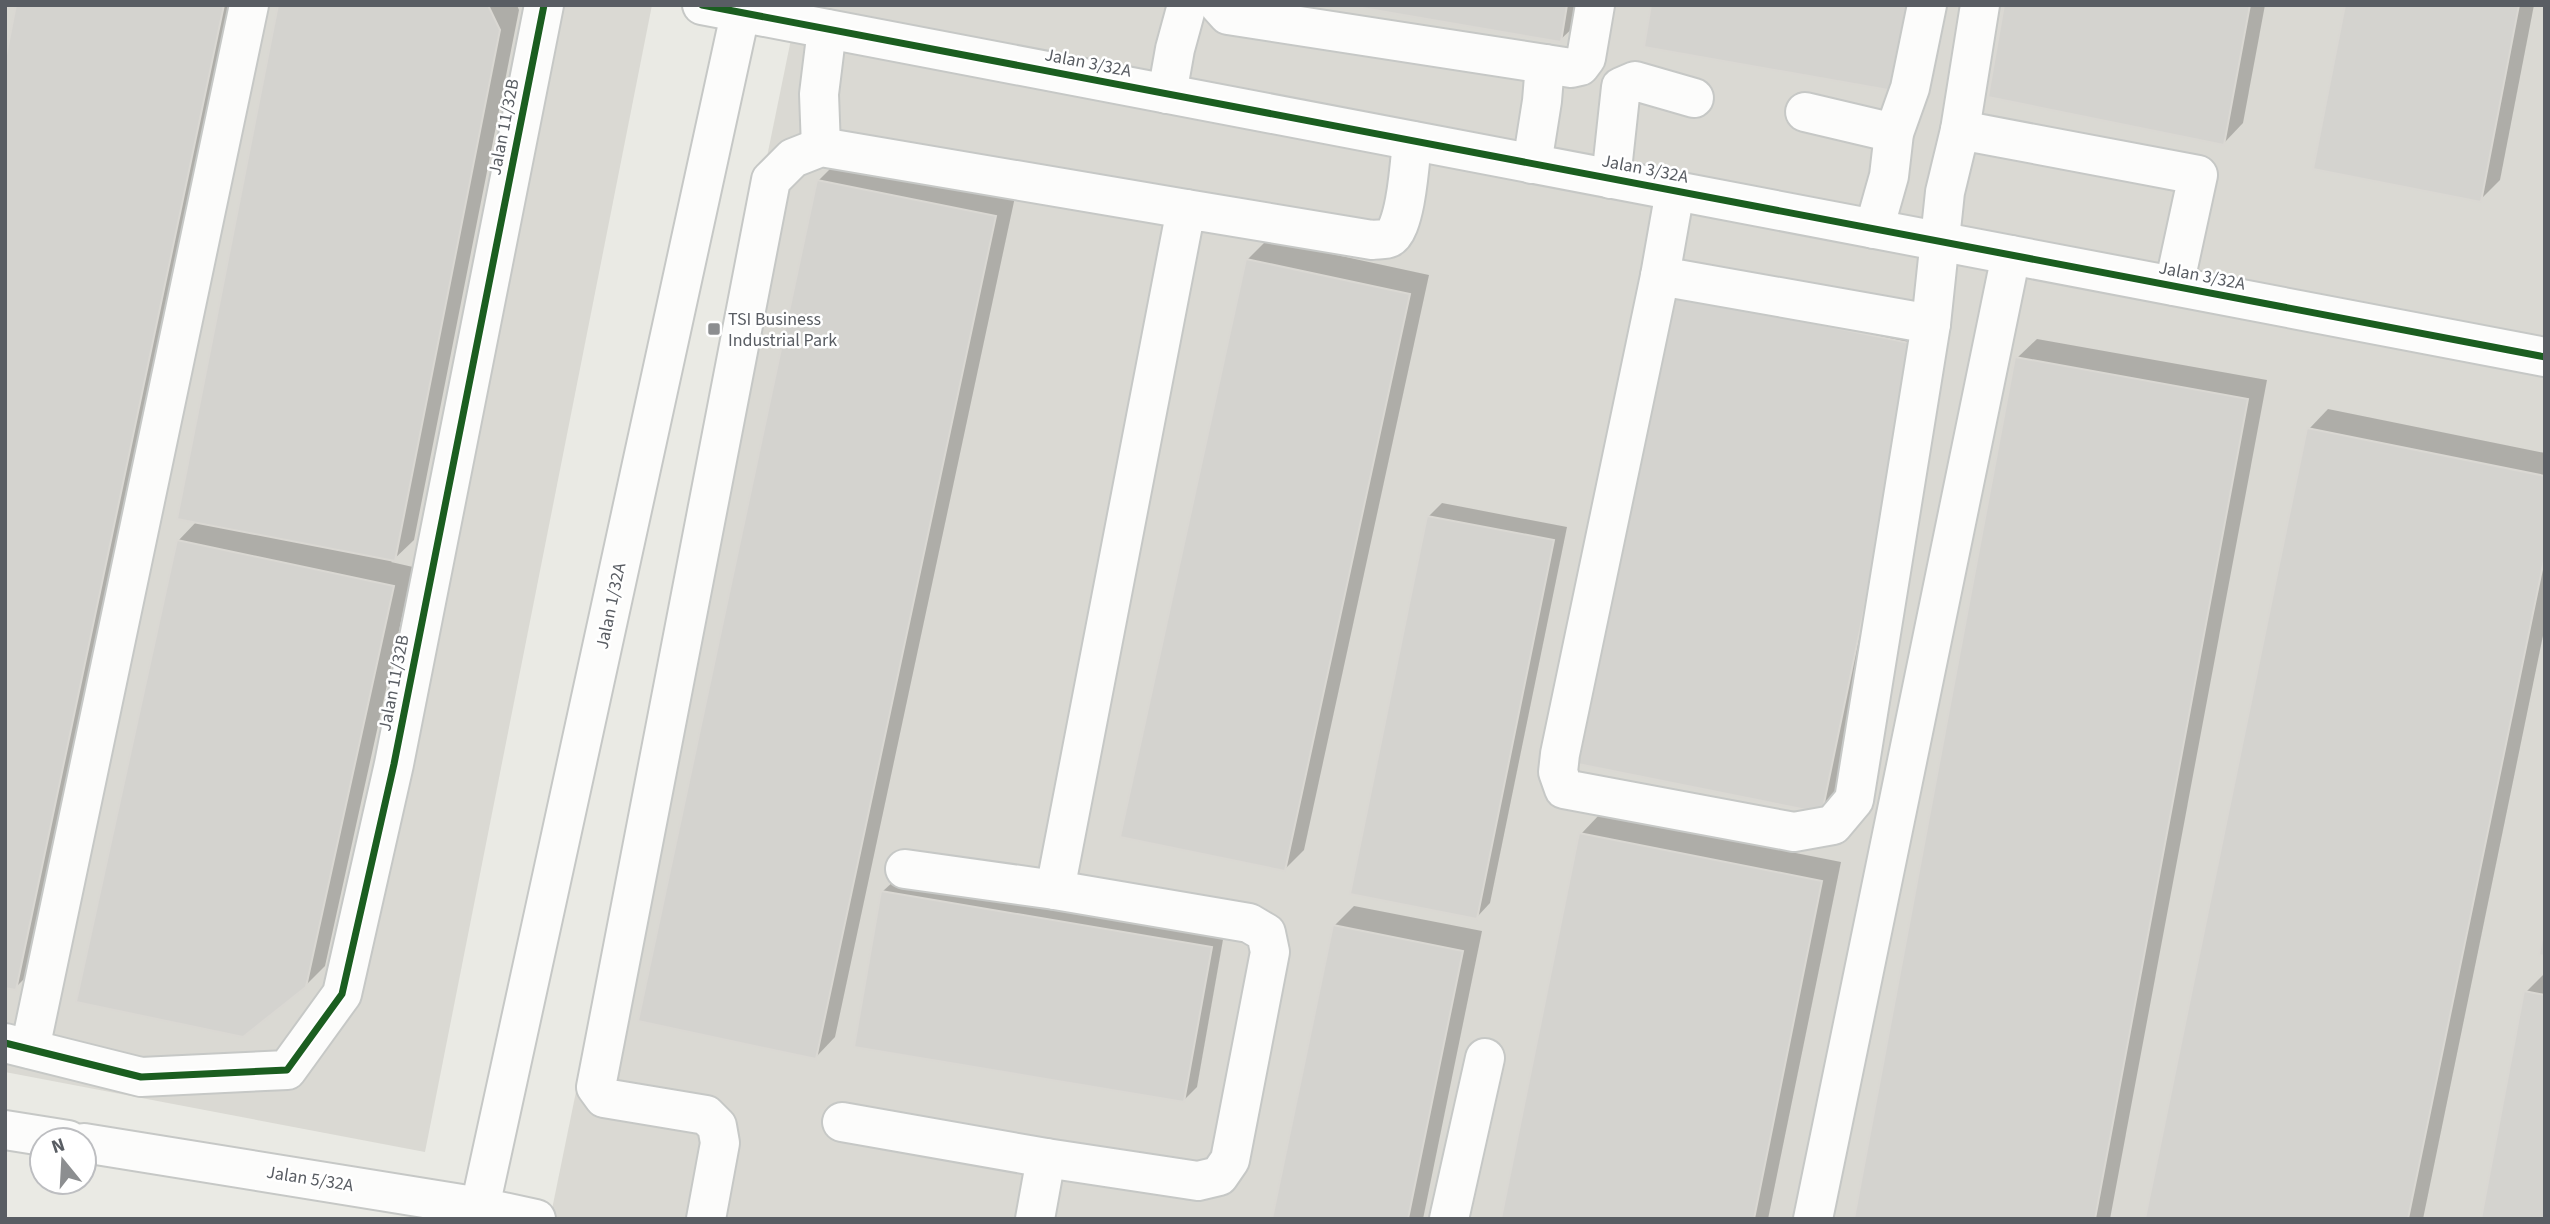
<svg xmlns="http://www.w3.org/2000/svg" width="2550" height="1224" viewBox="0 0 2550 1224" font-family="'Source Sans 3',sans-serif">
	<rect width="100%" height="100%" fill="#eaeae4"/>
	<g fill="#dad9d3">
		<polygon points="5,5 652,5 425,1152 5,1072"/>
		<polygon points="798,5 2545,5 2545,1219 550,1219"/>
	</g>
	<g fill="#0003">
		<polygon points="18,5 242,5 40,963 15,988"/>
		<polygon points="280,5 517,5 519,10 414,540 391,562 413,567 325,966 305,986 178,541 197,521"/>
		<polygon points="1355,5 1583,5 1580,21 1560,40"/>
		<polygon points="2006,5 2265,5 2243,123 2224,143"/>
		<polygon points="2346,5 2534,5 2500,180 2480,200"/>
		<polygon points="838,161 1015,197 835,1037 816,1057 640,1020 819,180"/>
		<polygon points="1267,240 1429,275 1304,850 1284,870 1247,260"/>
		<polygon points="1678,296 1938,326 1841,791 1821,811"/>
		<polygon points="2037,339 2267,380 2110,1219 1856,1219 2017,358"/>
		<polygon points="2328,409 2545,453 2545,626 2423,1219 2146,1219 2309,429"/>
		<polygon points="1442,503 1567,527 1490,903 1477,917 1429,516"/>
		<polygon points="1600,814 1841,862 1768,1219 1503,1219 1581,834"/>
		<polygon points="896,879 1224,934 1197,1087 1183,1101 882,892"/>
		<polygon points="1354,906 1482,931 1423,1219 1274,1219 1334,926"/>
		<polygon points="2545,973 2545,1219 2526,992"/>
	</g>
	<g fill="#d4d3cf" stroke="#dad8d3" stroke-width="2">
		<polygon points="16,5 224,5 16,990 5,988 5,61"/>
		<polygon points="278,5 488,5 500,30 395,561 177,519"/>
		<polygon points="1345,5 1567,5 1561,42"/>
		<polygon points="1651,5 1909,5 1894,91 1644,47"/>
		<polygon points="2004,5 2250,5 2224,145 1988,97"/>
		<polygon points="2345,5 2519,5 2481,202 2313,169"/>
		<polygon points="817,180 996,216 816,1059 638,1021"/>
		<polygon points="1246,259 1410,294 1285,871 1120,837"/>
		<polygon points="1676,295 1919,345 1822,813 1578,764"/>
		<polygon points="2015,357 2248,399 2095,1219 1854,1219"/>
		<polygon points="2307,428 2545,476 2545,555 2408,1219 2145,1219"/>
		<polygon points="1427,516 1554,540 1477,919 1350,894"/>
		<polygon points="177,540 394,586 306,987 243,1037 76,1002"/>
		<polygon points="1579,833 1822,881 1754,1219 1501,1219"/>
		<polygon points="881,891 1212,947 1184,1102 854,1047"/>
		<polygon points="1333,925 1463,951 1408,1219 1272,1219"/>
		<polygon points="2545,925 2545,956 2539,955"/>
		<polygon points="2524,991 2545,995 2545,1219 2481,1219"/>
	</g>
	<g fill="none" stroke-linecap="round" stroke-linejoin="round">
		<g stroke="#c6c8c6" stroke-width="42">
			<g id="minor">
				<polyline points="702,5 2545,357"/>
				<polyline points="1219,5 1228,15 1571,68 1580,66 1586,58 1595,5"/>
				<polyline points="1167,94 1175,49 1187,5"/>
				<polyline points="1805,112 1894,133"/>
				<polyline points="1960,130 1980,5"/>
				<polyline points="821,147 819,94 827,29"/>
				<polyline points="1532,164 1542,101 1545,64"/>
				<polyline points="1611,179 1621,87 1635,81 1694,98"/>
				<polyline points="1675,191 1660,276 1560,754 1558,772 1564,789 1794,832 1833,825 1854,800 1931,324 1945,192 1960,130 2198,175 2174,286"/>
				<polyline points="1874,229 1889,176 1894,133 1910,88 1927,5"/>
				<polyline points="1660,276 1931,324"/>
				<path d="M 1055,890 L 1186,209 L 1372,240 C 1377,239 1385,240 1389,238 C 1406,230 1410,160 1412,141"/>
				<polyline points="5,1043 141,1077 287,1070 342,994 394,764 544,5"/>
				<polyline points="30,1049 249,5"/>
				<polyline points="842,1122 1046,1158 1198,1181 1219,1176 1230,1160 1270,952 1266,933 1249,923 1055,890 905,869"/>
				<polyline points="5,1130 68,1140"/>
				<polyline points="84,1143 480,1207 536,1219"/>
				<polyline points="480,1207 742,5"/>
				<polyline points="706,1219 720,1143 717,1126 706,1115 604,1098 596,1087 771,180 793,158 821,147 1186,209"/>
				<polyline points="1035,1219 1046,1158"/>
				<polyline points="1449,1219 1485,1058"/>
				<polyline points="1813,1219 2011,255"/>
			</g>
		</g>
		<use href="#minor" stroke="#fcfcfb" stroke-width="38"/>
		<g stroke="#fff" stroke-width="11">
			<g id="cycleway">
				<polyline points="702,5 2545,357"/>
				<polyline points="5,1043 141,1077 287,1070 342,994 394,764 544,5"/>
			</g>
		</g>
		<use href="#cycleway" stroke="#1b5e20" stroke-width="7"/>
	</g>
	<rect fill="#8c8e90" stroke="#fff" stroke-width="2.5" x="707" y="322" width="14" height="14" rx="3.5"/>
	<g text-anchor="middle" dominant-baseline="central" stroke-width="5" stroke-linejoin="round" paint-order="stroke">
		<g font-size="18" fill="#595d63" stroke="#fff">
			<text transform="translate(1088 63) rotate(11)">Jalan 3/32A</text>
			<text transform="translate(504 127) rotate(-79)">Jalan 11/32B</text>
			<text transform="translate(1645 169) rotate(11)">Jalan 3/32A</text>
			<text transform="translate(2202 276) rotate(11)">Jalan 3/32A</text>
			<text transform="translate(611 606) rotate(-78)">Jalan 1/32A</text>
			<text transform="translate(394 683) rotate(-79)">Jalan 11/32B</text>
			<text transform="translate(310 1179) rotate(9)">Jalan 5/32A</text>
		</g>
		<g font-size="18" fill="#595d63" stroke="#fff" text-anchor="start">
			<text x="728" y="319">TSI Business<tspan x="728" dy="21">Industrial Park</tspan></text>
		</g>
	</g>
	<rect width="2550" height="1224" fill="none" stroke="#595d63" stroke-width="14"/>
	<g transform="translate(63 1161) rotate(342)"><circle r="33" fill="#ffffff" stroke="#bdbec1" stroke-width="2"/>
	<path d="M0-5L12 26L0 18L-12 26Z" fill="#8c8e90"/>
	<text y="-10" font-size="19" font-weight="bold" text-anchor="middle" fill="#595d63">N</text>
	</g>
</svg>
